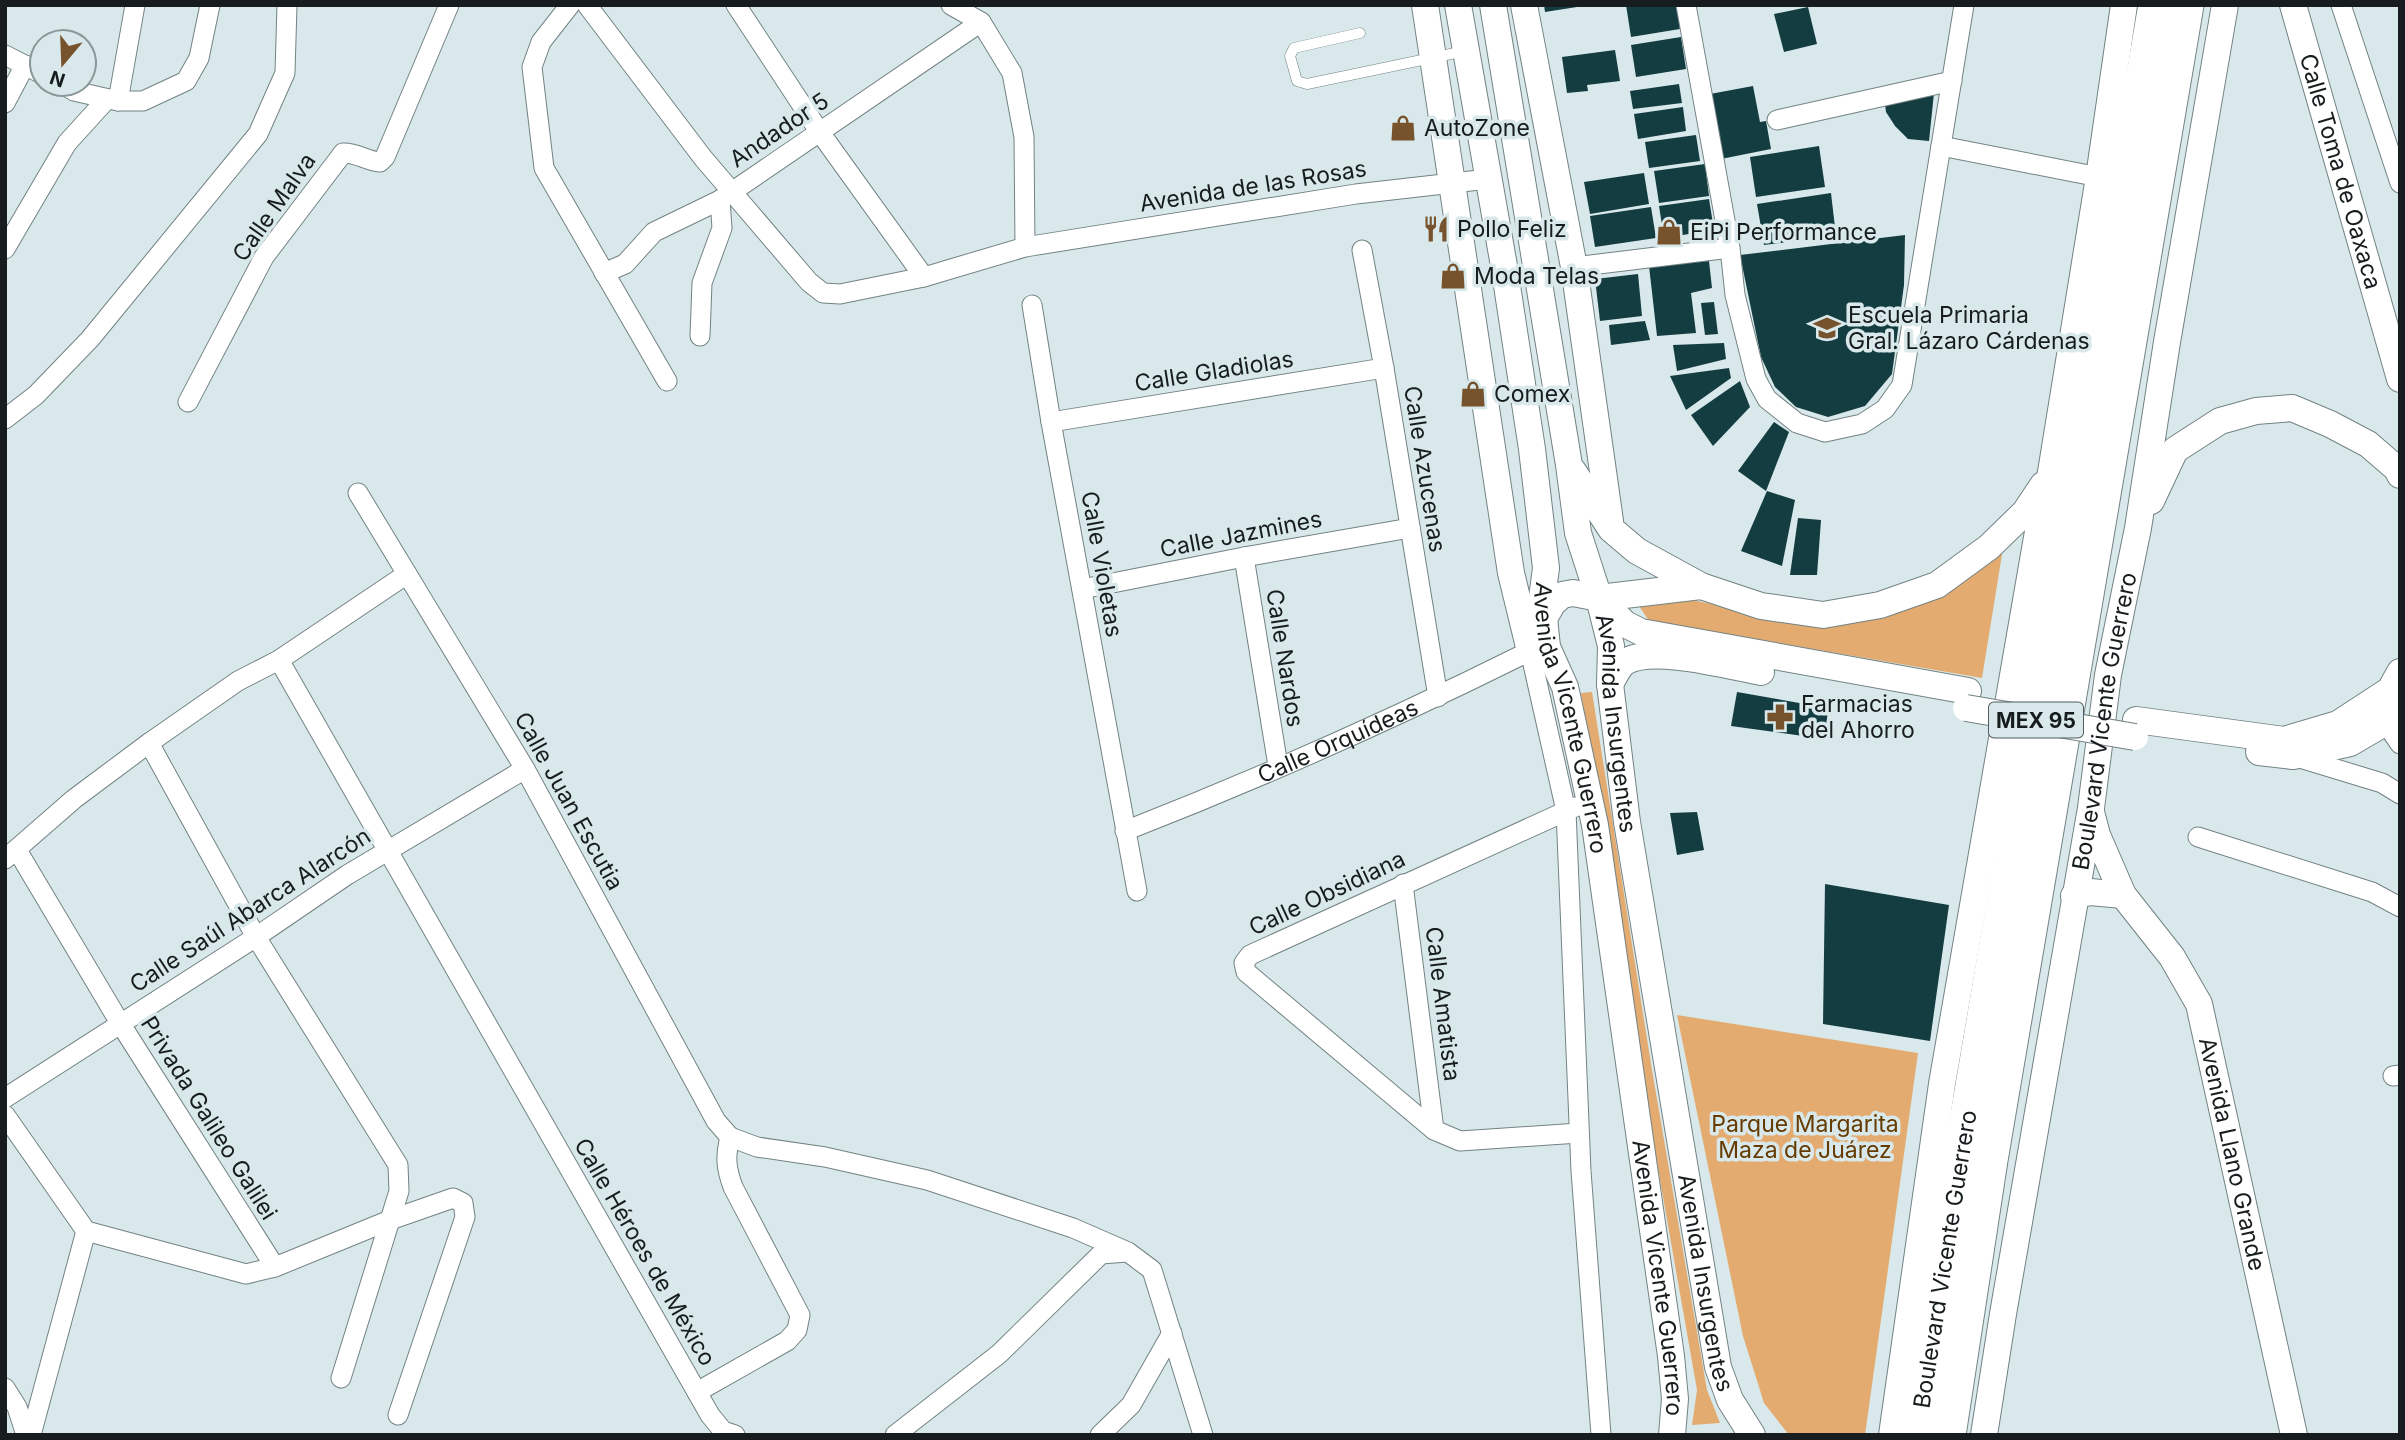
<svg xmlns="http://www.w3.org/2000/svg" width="2405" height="1440" viewBox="0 0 2405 1440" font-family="Inter,sans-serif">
	<rect width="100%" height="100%" fill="#d9e9eb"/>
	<g fill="#e3ab70">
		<polygon points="2005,536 1982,678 1649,621 1637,603 1652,592 1767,615 1868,611"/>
		<polygon points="1592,692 1652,1070 1707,1390 1720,1423 1692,1425 1697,1390 1641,1072 1581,693"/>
		<polygon points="1677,1015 1918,1053 1865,1435 1789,1435 1764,1403 1743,1336"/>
	</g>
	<g fill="#143d42">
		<polygon points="1544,5 1576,5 1577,7 1545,12"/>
		<polygon points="1626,5 1676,5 1680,29 1631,37"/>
		<polygon points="1808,7 1817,44 1784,52 1774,14"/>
		<polygon points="1681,37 1686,69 1636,77 1631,45"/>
		<polygon points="1615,50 1620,81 1587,85 1588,91 1567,93 1562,57"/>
		<polygon points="1679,84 1682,103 1633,109 1630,91"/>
		<polygon points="1753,86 1760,122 1766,121 1771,149 1721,159 1710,94"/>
		<polygon points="1934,93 1929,141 1908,139 1895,126 1886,112 1885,104"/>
		<polygon points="1683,107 1686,131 1638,139 1634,114"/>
		<polygon points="1696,135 1700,161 1649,168 1645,142"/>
		<polygon points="1819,146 1825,187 1756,197 1750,157"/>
		<polygon points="1705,164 1709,196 1659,203 1654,171"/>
		<polygon points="1644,173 1649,204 1590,214 1584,182"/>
		<polygon points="1831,193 1836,236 1764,245 1757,204"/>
		<polygon points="1709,199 1714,230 1664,238 1659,206"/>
		<polygon points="1651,207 1656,238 1595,247 1590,216"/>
		<polygon points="1905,235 1904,285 1892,374 1865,406 1828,417 1796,407 1775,387 1761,357 1740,255"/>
		<polygon points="1709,261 1712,288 1691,293 1696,333 1657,336 1649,266"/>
		<polygon points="1638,274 1642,316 1600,321 1595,279"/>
		<polygon points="1714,302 1718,334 1705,335 1701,303"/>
		<polygon points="1645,321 1650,340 1611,345 1609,325"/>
		<polygon points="1724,343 1726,359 1677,371 1673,345"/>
		<polygon points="1729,368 1731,378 1686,410 1670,376"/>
		<polygon points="1740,381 1750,407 1713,446 1691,415"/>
		<polygon points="1774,422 1789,432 1766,491 1738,471"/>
		<polygon points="1767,491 1795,500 1782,566 1741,551"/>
		<polygon points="1798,518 1821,520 1817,575 1790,575"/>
		<polygon points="1737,692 1828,708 1825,739 1731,726"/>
		<polygon points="1697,812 1704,850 1677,855 1670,813"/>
		<polygon points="1825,884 1949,905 1930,1041 1823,1024"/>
	</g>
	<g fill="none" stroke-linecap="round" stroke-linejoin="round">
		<g stroke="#738283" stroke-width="11">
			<polyline id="lane" points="1360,33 1294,48 1290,56 1297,81 1307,84 1465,51"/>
		</g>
		<g stroke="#738283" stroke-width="21">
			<g id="street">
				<polyline points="570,5 541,42 532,67 544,168 667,381"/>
				<polyline points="587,5 703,158 809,282 823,293 840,294 924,277 1025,247 1356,194 1488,179"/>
				<polyline points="736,5 819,131 924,277"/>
				<polyline points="951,5 981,22 1012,73 1024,137 1025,247"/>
				<polyline points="1686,5 1730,248 1735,295 1756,379 1767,399 1797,423 1825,432 1862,424 1885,409 1902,385 1964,5"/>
				<polyline points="2341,5 2400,183"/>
				<polyline points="5,55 42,74"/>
				<polyline points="62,84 74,91 118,101 143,101 186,81 199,58 210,5"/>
				<polyline points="118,101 135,5"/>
				<polyline points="5,103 25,65"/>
				<polyline points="1777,120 1952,81"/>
				<polyline points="1941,146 2099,177"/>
				<polyline points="5,249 67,143 107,99"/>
				<polyline points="1362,250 1384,368 1438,697"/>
				<polyline points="1574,267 1730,248"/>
				<polyline points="604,273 625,264 654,232 720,200 981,22"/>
				<polyline points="1032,305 1051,422 1137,891"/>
				<polyline points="700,336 702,283 722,228 720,200"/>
				<path d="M 188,402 L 264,257 L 340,157 L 343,153 C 355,152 367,161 380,162 L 385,157 L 449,5"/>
				<polyline points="5,419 36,395 90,339 258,134 285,73 287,5"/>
				<polyline points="1051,422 1384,368"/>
				<polyline points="358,493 525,769 716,1121 730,1137"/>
				<polyline points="1244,557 1278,766"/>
				<polyline points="1082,589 1244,557 1410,528"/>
				<polyline points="279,660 710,1415 723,1431 735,1435"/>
				<polyline points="2379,713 2400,744"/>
				<polyline points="149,743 256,937 398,1165 399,1191 341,1378"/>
				<polyline points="2293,756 2382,783 2400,794"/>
				<polyline points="1575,807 1250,955 1244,963 1246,972 1434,1130 1460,1141 1579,1133"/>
				<path id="s1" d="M 1125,831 C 1263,777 1398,717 1530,651 L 1566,811 L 1581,1171 L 1601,1435"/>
				<polyline points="2198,837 2372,892 2400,907"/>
				<polyline points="17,850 120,1023 275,1267"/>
				<polyline points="5,859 74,799 149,743 238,681 279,660 407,574"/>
				<polyline points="1403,884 1434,1130"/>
				<polyline points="2393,1076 2400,1075"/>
				<polyline points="5,1098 256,937 347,875 525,769"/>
				<polyline points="5,1115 86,1231"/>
				<polyline points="730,1137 757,1147 825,1157 927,1180 1073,1228 1128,1252 1152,1270 1203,1435"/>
				<polyline points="86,1231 246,1274 275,1267 390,1220 453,1198 463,1203 465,1217 398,1415"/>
				<polyline points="5,1388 17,1407 26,1435"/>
				<path d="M 697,1392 L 787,1341 L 797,1330 L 800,1315 L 733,1187 C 726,1168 725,1157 730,1137"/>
				<polyline points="31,1435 86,1231"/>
				<polyline points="895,1435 999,1354 1101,1254 1127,1252"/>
				<polyline points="1100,1435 1131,1405 1172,1333"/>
			</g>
		</g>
		<g stroke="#738283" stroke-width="28">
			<g id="secondary">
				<polyline points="1425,5 1511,573 1530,651 1547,647"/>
				<path id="s2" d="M 1458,5 L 1504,266 L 1532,449 L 1546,568 L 1542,598 L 1547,647 L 1565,687 L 1595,825 L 1671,1356 L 1675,1399 L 1672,1435"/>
				<path id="s3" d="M 1493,5 L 1569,465 L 1578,533 L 1599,598 L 1611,646 L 1610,684 L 1627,822 L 1718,1367 L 1730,1400 L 1752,1435"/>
				<polyline points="1524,5 1574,267 1610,521"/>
				<path id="s4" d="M 2293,5 L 2400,379"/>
				<polyline points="1573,471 1611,529 1637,551 1701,586 1761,606 1823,615 1880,605 1937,585 1989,547 2025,512 2043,485"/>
				<polyline points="2151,501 2175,450 2220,421 2256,411 2292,408 2330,424 2368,444 2397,469 2400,475"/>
				<polyline points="1600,599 1625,624 1641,632 1968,691"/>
				<polyline points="1543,620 1553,603 1562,595 1573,593 1599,598 1701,586"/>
				<path d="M 1610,684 C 1614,677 1619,666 1625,662 C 1652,645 1729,666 1761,672"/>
				<polyline points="2136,720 2284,740 2338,724 2390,690 2400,672"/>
				<polyline points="2259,752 2293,756 2350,743 2386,722 2400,706"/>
				<path id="s5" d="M 2091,812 L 2097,835 L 2123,895 L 2172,957 L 2199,1004 L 2294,1435"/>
				<polyline points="2074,896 2090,892 2123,895"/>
				<polyline points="1892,1435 1942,1084 2039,526 2051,472 2099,177 2124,5"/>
				<path id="s6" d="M 1984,1435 L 2003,1314 L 2091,808 L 2108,675 L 2138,528 L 2167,342 L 2225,5"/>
			</g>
		</g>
		<g stroke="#738283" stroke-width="37">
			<g id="highway">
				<path id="s7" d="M 1917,1435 L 1962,1151 L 2156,5"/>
				<polyline points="1948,1435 1990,1160 2186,5"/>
			</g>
		</g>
		<use href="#lane" stroke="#fff" stroke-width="10"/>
		<use href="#street" stroke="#fff" stroke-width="19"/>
		<use href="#secondary" stroke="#fff" stroke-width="26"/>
		<use href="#highway" stroke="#fff" stroke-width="35"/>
		<g stroke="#738283" stroke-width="28" stroke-linecap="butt">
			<polyline id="secondary-bridge" points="1966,708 2135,737"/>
		</g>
		<use href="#secondary-bridge" stroke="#fff" stroke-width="26"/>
	</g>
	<defs>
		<g id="shop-bare" transform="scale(2.1)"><path d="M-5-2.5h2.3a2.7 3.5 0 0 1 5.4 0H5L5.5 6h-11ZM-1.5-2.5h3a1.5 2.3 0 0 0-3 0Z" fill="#77532d" stroke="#d9e9eb" stroke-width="2.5" paint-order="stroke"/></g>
		<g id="restaurant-bare" transform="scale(2.1)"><path d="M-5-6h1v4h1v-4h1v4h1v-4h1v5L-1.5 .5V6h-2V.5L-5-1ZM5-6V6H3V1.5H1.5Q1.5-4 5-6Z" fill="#77532d" stroke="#d9e9eb" stroke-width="2.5" paint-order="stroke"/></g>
		<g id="school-bare" transform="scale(2.1)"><path d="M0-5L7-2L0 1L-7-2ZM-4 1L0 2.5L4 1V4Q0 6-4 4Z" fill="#77532d" stroke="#d9e9eb" stroke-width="2.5" paint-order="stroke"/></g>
		<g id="pharmacy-bare" transform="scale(2.1)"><path d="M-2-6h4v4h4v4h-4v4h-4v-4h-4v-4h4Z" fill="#77532d" stroke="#d9e9eb" stroke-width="2.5" paint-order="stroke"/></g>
	</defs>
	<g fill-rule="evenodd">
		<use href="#shop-bare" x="1403" y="128"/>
		<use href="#restaurant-bare" x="1436" y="229"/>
		<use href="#shop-bare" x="1669" y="232"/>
		<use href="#shop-bare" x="1453" y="276"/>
		<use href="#school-bare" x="1827" y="328"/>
		<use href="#shop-bare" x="1473" y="394"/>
		<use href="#pharmacy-bare" x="1780" y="717"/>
	</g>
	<g text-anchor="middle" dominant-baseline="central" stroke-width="7" stroke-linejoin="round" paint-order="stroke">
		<rect fill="#d9e9eb" stroke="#515a5c" stroke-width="2" x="1989" y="702.5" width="94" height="35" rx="5"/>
		<g font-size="21" font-weight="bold" fill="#171d1e">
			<text x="2036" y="720">MEX 95</text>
		</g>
		<g font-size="23" fill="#171d1e" stroke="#d9e9eb" text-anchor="start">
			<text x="1424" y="128">AutoZone</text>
			<text x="1457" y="229">Pollo Feliz</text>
			<text x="1690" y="232">EiPi Performance</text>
			<text x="1474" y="276">Moda Telas</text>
			<text x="1848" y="315">Escuela Primaria<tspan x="1848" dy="26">Gral. Lázaro Cárdenas</tspan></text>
			<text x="1494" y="394">Comex</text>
			<text x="1801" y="704">Farmacias<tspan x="1801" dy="26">del Ahorro</tspan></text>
		</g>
		<g font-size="23" fill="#171d1e" stroke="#d9e9eb">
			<text transform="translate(779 130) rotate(-34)">Andador 5</text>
			<text stroke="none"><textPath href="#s4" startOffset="173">Calle Toma de Oaxaca</textPath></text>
			<text transform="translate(1253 186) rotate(-9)">Avenida de las Rosas</text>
			<text transform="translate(274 207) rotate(-55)">Calle Malva</text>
			<text transform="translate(1214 371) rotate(-9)">Calle Gladiolas</text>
			<text transform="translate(1425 469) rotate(81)">Calle Azucenas</text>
			<text transform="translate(1241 534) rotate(-11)">Calle Jazmines</text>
			<text transform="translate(1102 564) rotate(80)">Calle Violetas</text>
			<text transform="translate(1285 658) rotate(81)">Calle Nardos</text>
			<text stroke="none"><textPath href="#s2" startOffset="724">Avenida Vicente Guerrero</textPath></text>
			<text stroke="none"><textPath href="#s6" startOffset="724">Boulevard Vicente Guerrero</textPath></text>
			<text stroke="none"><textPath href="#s3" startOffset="730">Avenida Insurgentes</textPath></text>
			<text stroke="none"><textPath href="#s1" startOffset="231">Calle Orquídeas</textPath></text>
			<text transform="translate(569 801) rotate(61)">Calle Juan Escutia</text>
			<text transform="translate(1327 893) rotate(-25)">Calle Obsidiana</text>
			<text transform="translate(250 910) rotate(-33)">Calle Saúl Abarca Alarcón</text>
			<text transform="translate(1443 1004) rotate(83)">Calle Amatista</text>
			<text transform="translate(209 1118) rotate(58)">Privada Galileo Galilei</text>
			<text stroke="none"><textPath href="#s5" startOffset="376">Avenida Llano Grande</textPath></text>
			<text transform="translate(645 1252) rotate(60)">Calle Héroes de México</text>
			<text stroke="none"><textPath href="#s7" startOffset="178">Boulevard Vicente Guerrero</textPath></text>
			<text stroke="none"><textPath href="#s2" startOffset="1292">Avenida Vicente Guerrero</textPath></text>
			<text stroke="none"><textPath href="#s3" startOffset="1297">Avenida Insurgentes</textPath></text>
		</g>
		<g font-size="23" fill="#653b01" stroke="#d9e9eb">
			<text x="1805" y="1124">Parque Margarita<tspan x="1805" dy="26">Maza de Juárez</tspan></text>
		</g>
	</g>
	<rect width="2405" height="1440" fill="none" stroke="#171d1e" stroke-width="14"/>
	<g transform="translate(63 63) rotate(199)"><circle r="33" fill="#d9e9eb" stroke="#8b9799" stroke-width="2"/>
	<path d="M0-5L12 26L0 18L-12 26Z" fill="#77532d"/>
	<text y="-10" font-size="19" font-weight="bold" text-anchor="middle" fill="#171d1e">N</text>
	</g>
</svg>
